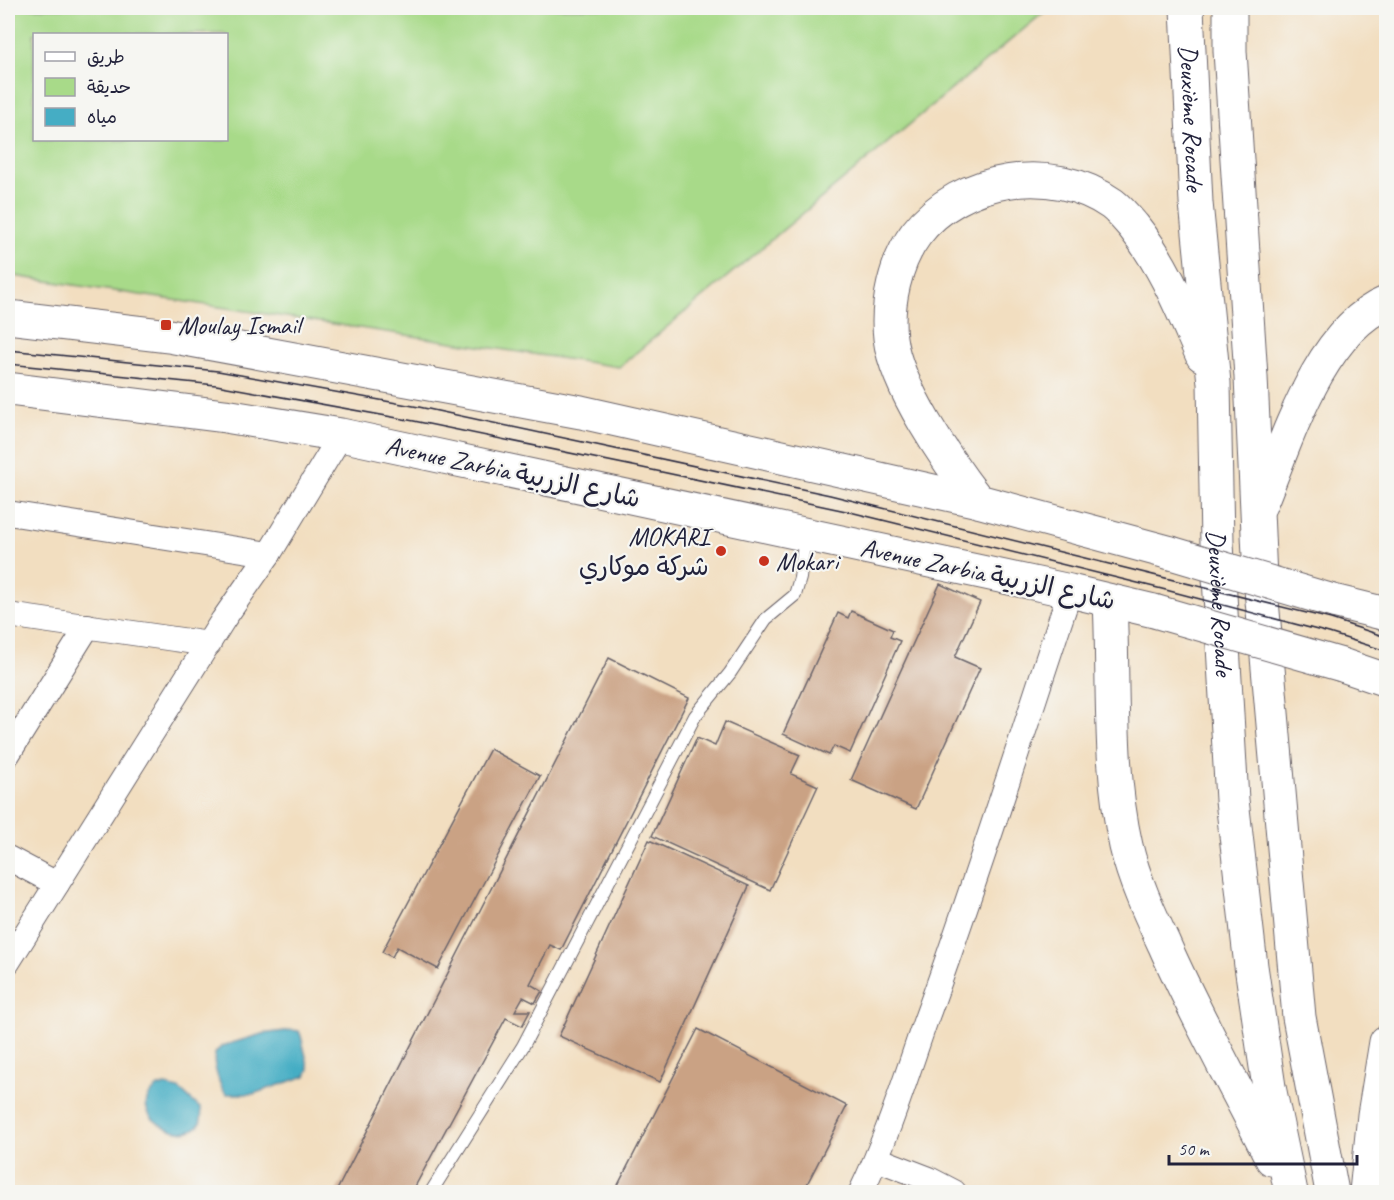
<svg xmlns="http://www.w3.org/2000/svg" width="1394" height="1200" viewBox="0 0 1394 1200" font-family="Caveat,'Playpen Sans Arabic',sans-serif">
	<rect width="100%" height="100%" fill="#f6f6f2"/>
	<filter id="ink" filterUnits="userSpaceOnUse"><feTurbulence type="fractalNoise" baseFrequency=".0167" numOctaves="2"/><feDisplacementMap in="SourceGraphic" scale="12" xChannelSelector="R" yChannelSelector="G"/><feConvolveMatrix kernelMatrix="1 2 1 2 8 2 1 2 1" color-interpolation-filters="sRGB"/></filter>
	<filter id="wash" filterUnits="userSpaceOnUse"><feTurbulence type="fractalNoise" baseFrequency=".008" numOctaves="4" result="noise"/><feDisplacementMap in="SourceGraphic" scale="24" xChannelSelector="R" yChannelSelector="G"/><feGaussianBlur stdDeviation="1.35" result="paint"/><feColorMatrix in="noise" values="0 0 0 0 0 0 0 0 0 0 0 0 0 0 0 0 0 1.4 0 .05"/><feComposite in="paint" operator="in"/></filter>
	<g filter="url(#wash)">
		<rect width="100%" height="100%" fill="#f2dec0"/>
		<path fill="#a8da89" stroke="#657e62" stroke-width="1.5" fill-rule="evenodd" d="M 8,8 L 1049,8 L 619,367 L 8,275 ZM 34,34 L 226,34 L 226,140 L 34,140 Z"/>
		<g fill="#45adc4" stroke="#346880" stroke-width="1.5">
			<path d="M 292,1030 L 299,1031 L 301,1036 L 309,1069 L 306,1076 L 253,1094 L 226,1094 C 220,1088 212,1063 215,1054 C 216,1051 220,1048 222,1046 L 262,1034 Z"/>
			<path d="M 166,1086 L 179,1089 L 201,1109 C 209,1157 114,1118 158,1087 Z"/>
		</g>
		<g id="blocks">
			<g fill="#caa284">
				<polygon points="940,584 980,602 955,657 980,668 916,809 851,780"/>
				<polygon points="851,611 893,630 890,637 900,641 850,753 834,746 829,755 783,734 838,613 848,618"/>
				<polygon points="609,658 689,698 561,950 550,945 530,984 542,991 535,1003 523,997 515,1011 530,1011 522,1026 506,1018 412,1192 336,1192"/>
				<polygon points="725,722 800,755 791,774 818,786 770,890 652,836 697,738 715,746"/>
				<polygon points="490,749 540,776 438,969 397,947 392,957 382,952"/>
				<polygon points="649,840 749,886 660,1082 559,1036"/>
				<polygon points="698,1029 847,1106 803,1192 623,1192 616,1189"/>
			</g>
		</g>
	</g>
	<g filter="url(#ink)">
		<use href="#blocks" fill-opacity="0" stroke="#6b646a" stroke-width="1.5"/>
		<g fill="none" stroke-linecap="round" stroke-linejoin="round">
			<g stroke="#6b646a" stroke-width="14">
				<polyline id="service" points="431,1192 523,1046 695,716 730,673 766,619 795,595 800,578 805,536"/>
			</g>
			<g stroke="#6b646a" stroke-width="26">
				<g id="minor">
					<polyline points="8,513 269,554"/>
					<polyline points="8,615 209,644"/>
					<polyline points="8,754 88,626"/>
					<polyline points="8,858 57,884"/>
					<polyline points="8,962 223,620 269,554 341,435"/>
					<polyline points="877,1159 929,1179 954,1192"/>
					<path d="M 861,1192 C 887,1138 905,1080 925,1022 C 977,880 1022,735 1070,591"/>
				</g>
			</g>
			<g stroke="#6b646a" stroke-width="35">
				<g id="secondary">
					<polyline points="8,317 169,336 581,412 978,501 1171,553"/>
					<polyline points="8,389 225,416 341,435 1070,591 1154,611"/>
					<polyline points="1333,601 1386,614"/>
					<polyline points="1342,665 1386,680"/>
				</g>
			</g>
			<g stroke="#6b646a" stroke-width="35">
				<g id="trunk">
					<path id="s1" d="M 1187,8 L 1196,203 L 1214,383 L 1217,543 L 1232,800 L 1251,966 L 1269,1087 L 1291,1192"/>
					<polyline points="1230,8 1230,51 1251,377 1260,578 1299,1017 1332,1192"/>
					<path d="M 978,501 C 948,462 896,387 890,338 C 886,305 895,262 916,234 C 960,176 1053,162 1112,204 C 1120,210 1128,220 1134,227 C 1165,266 1182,310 1202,355"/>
					<path d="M 1260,505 C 1286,443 1319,331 1386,303"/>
					<path d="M 1110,601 C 1114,682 1108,767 1126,846 C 1134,880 1149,912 1164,944 C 1196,1017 1236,1087 1272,1159"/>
					<polyline points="1366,1192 1374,1115 1386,1042"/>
				</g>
			</g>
			<use href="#service" stroke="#fff" stroke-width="12"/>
			<use href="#minor" stroke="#fff" stroke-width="24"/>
			<use href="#secondary" stroke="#fff" stroke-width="33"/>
			<use href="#trunk" stroke="#fff" stroke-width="33"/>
			<g stroke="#22223b" stroke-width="1.5">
				<polyline points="8,350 218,371 419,407 830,495 1331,619 1386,637"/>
				<polyline points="8,364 216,385 414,421 638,467 846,511 1162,589 1329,633 1386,651"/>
			</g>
			<g stroke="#6b646a" stroke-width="35" stroke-linecap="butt">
				<g id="secondary-bridge">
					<polyline points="1171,553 1333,601"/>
					<polyline points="1154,611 1342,665"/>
				</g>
			</g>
			<use href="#secondary-bridge" stroke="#fff" stroke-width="33"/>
		</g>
	</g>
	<g fill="#c8321e" stroke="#f6f6f2" stroke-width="2">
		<rect x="160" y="319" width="12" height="12" rx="3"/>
		<circle cx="721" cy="551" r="6"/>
		<circle cx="764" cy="561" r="6"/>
	</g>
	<g text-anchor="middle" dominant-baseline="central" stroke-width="4.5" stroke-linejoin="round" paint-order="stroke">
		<g font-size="26" fill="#22223b" stroke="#f6f6f2">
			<text stroke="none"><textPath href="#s1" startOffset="110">Deuxième Rocade</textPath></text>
			<text transform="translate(513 472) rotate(12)">Avenue Zarbia شارع الزربية</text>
			<text transform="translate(988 574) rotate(12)">Avenue Zarbia شارع الزربية</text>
			<text stroke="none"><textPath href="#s1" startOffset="596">Deuxième Rocade</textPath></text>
		</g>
		<g font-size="26" fill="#22223b" stroke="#f6f6f2" text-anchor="start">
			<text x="178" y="325">Moulay Ismail</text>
			<text x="709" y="536" text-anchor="end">MOKARI<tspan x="709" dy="30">شركة موكاري</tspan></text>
			<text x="776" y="561">Mokari</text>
		</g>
	</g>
	<rect width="1394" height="1200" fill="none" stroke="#f6f6f2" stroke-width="30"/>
	<rect x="33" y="33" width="195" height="108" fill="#f6f6f2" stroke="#a1a1a9" stroke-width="1.5"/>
	<rect x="45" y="52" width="30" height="9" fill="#ffffff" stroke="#a1a1a9" stroke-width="1.5"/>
	<text x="87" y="63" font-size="18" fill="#22223b">طريق</text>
	<rect x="45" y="78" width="30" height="18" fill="#a8da89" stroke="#a1a1a9" stroke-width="1.5"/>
	<text x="87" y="93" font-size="18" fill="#22223b">حديقة</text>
	<rect x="45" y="108" width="30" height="18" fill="#45adc4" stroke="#a1a1a9" stroke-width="1.5"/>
	<text x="87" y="123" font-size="18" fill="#22223b">مياه</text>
	<path d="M1169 1155v9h188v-9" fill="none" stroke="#22223b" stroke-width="3"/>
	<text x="1178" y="1155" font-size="18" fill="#22223b" stroke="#f6f6f2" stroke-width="4.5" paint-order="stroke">50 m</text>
</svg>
